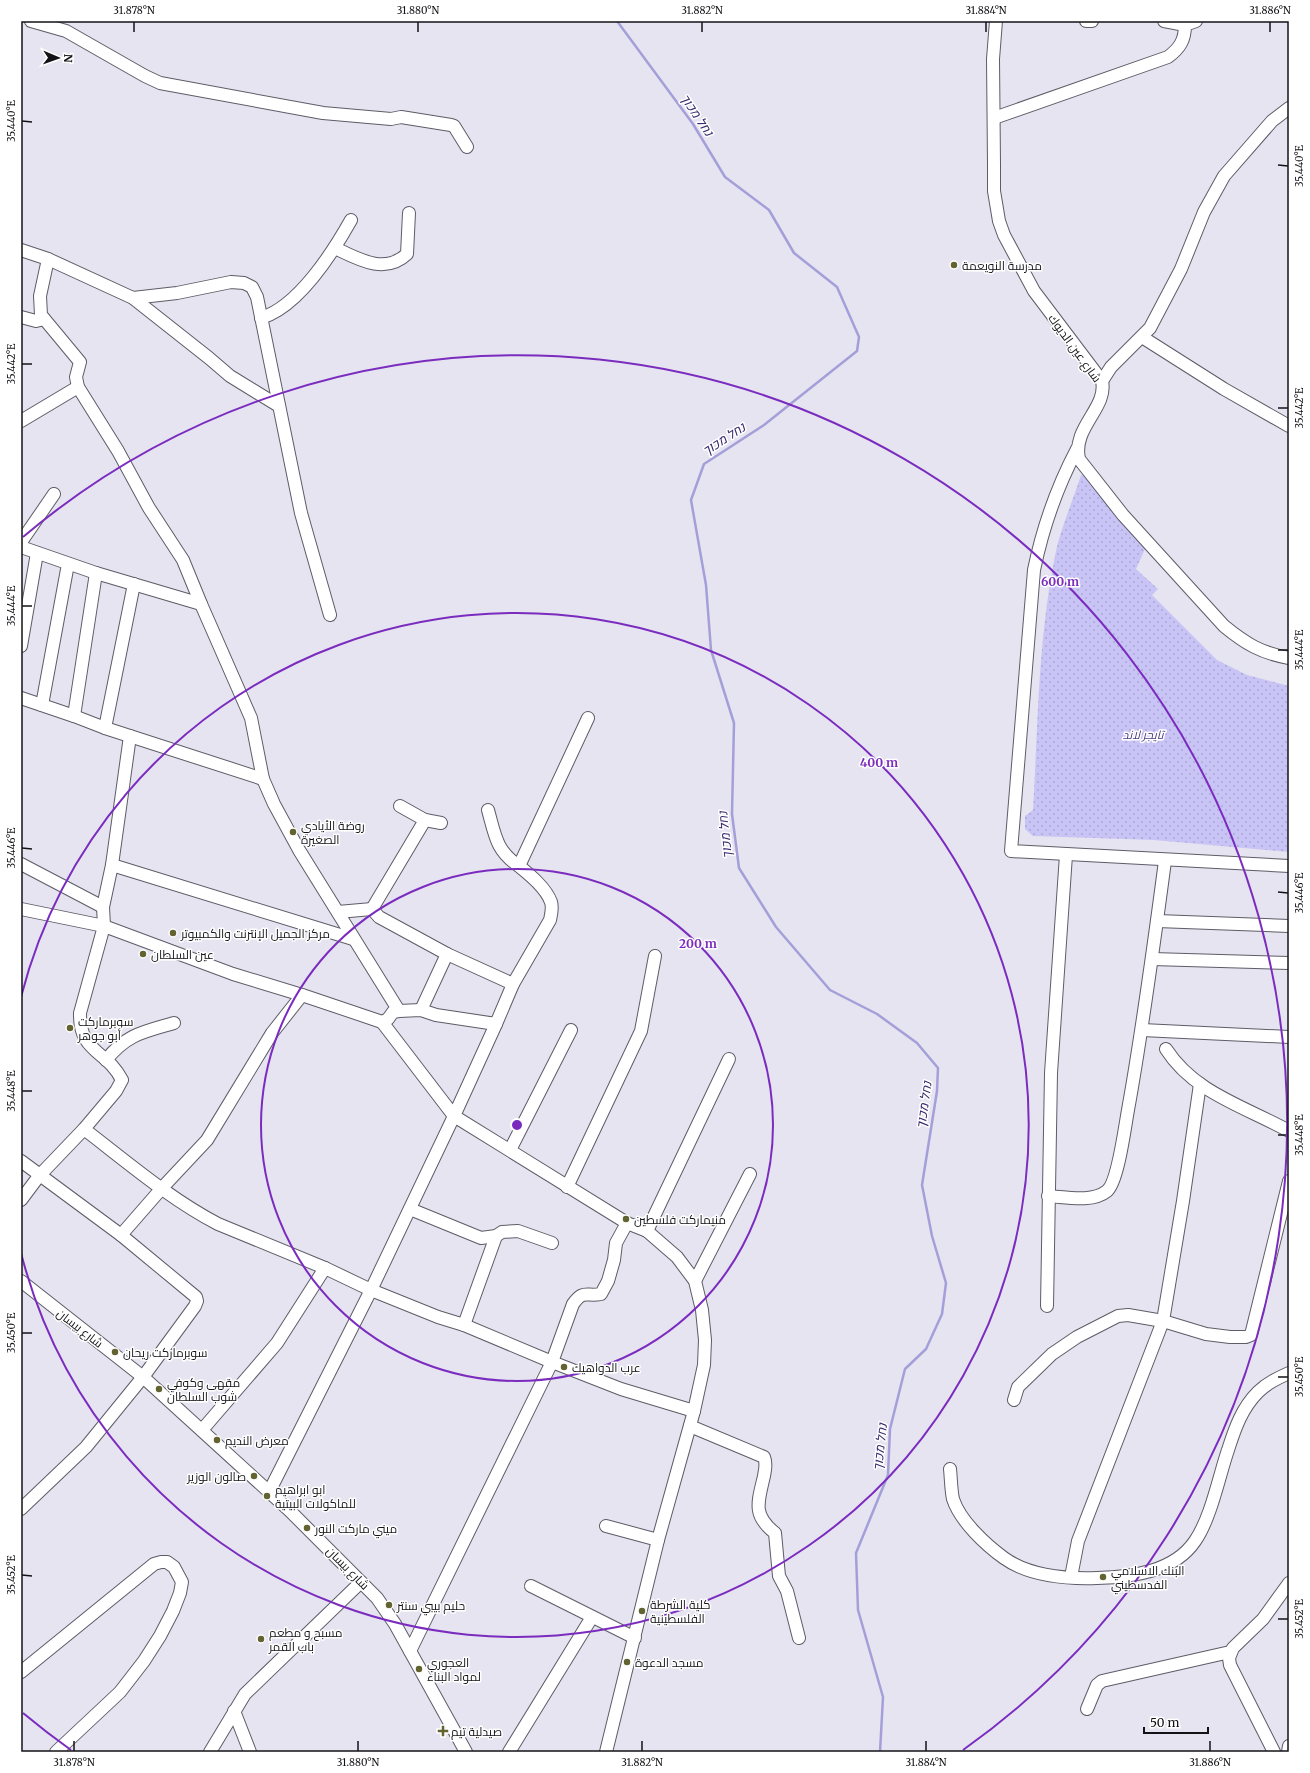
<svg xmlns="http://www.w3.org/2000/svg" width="1310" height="1773" viewBox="0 0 1310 1773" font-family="Merriweather,Cairo,Heebo,serif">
	<defs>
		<pattern id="green-dots" width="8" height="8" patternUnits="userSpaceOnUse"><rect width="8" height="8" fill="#c9c4f6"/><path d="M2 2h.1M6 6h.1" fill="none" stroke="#aca8d2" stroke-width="1.8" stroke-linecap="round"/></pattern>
	</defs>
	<rect width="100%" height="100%" fill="#e5e4f0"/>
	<path fill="url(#green-dots)" d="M 1081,475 L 1088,476 L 1146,547 L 1136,569 L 1158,589 L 1152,595 L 1217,660 L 1247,675 L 1289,686 L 1289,852 L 1154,840 L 1033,836 L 1025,829 L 1025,816 L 1033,810 C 1038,725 1038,639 1055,556 C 1060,529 1073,501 1081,475 Z"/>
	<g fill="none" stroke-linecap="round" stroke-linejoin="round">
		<polyline stroke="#a59fd9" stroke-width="2.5" points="617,21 693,124 725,177 769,210 794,253 837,287 859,337 857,351 764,425 704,464 691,500 706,585 711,650 734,723 732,814 739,868 776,927 830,990 877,1014 917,1043 938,1068 937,1091 922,1185 932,1236 946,1283 942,1314 926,1349 905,1369 890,1429 888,1475 856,1553 858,1610 883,1697 880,1752"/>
		<g stroke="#5d5c67" stroke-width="14">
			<g id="minor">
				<polyline points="31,21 66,31 145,76 160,83 323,113 391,119 401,117 451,125 454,126 467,147"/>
				<path d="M 996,21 L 993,59 L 994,164 L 994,191 L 999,221 L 1004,235 L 1034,291 L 1102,381 C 1108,408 1072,427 1079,459 L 1123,515 L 1224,626 C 1246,644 1261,653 1289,658"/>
				<polyline points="1086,21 1092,21"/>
				<polyline points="1164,21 1185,25 1196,21"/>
				<path d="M 994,118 L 1168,57 C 1180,48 1185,40 1185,25"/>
				<path d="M 335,248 C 358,259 385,275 407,254 L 409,213"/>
				<polyline points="21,250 48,259 40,296 41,315 80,362 76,377 78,387 118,451 149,508 183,560 201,604"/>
				<polyline points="48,259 133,298 177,293 231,282 244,283 252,287 257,297 301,513 330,615"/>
				<polyline points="133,298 209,358 230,376 279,406"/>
				<polyline points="21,317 36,321 44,319"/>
				<path d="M 261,318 C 298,307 333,252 351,220"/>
				<polyline points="1142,337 1224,389 1289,426"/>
				<polyline points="1102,381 1111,367 1150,328 1181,269 1204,212 1224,176 1272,121 1289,108"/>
				<polyline points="21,421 78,387"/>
				<path d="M 1077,449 C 1056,489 1043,526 1034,570 L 1011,851 L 1289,866"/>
				<polyline points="21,542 54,494"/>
				<path d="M 21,547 L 96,573 L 201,604 L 251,718 L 263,779 L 274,804 L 299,850 L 399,1011 L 393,1012 L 388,1019 L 382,1022 L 302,995 L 233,974 L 104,926 L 80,1013 C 79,1053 107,1050 122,1080 L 116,1091 L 84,1129 C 127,1162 170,1199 218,1224 L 325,1268 L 371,1290 L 454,1116 L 627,1223 L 647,1231 L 677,1257 L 695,1281 L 702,1310 L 705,1340 L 704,1365 L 694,1411 L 658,1540 L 606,1526"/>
				<polyline points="21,646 37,553"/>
				<polyline points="21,698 74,716 96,573"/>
				<polyline points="42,705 68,564"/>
				<polyline points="74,716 105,728 263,779"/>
				<polyline points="105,728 134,584"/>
				<polyline points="400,806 425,820 441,823"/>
				<path d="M 488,810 C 495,835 496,851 519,866"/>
				<polyline points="21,864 103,907"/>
				<polyline points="112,865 353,939"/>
				<polyline points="21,909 104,926 103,907 112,865 130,736"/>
				<polyline points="372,909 425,820"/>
				<polyline points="338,912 372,909 379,917 447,954"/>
				<polyline points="1157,921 1289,926"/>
				<polyline points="1152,959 1289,963"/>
				<polyline points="421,1010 447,954 513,984"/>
				<path d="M 399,1011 L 421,1010 L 436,1015 L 496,1024 L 513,984 L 550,920 C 551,915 553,908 551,902 C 546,888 530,875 519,866 L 588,718"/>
				<polyline points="382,1022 454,1116 496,1024"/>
				<polyline points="1142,1030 1289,1037"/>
				<path d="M 1166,1049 C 1194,1093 1246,1107 1289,1131"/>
				<path d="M 106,1060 C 127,1034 143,1032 174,1023"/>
				<polyline points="510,1150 571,1030"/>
				<polyline points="21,1161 121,1235 162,1188 207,1140 272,1033 302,995"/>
				<polyline points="567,1187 641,1031 655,956"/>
				<path d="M 1048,1196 C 1066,1197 1092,1203 1107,1191 C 1118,1182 1125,1126 1128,1110 C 1143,1027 1154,944 1165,861"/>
				<polyline points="21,1200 39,1176 84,1129"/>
				<polyline points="410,1209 481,1238 496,1236 502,1232 518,1231 552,1243"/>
				<polyline points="647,1231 729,1059"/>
				<polyline points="21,1281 143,1377 289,1510 377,1598 395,1624 466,1752"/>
				<polyline points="695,1281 750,1174"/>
				<polyline points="1047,1306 1051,1073 1066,855"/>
				<polyline points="464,1325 496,1236"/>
				<polyline points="1014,1400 1018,1387 1052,1354 1077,1337 1118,1316 1128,1315 1163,1321 1206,1334 1230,1337 1246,1337 1251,1335 1289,1181"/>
				<path d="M 690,1426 L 764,1457 C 767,1464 765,1469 764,1476 C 758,1502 752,1515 775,1533 L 779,1576 L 787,1591 L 799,1638"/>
				<polyline points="202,1430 277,1343 325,1268"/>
				<path d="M 950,1469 C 951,1478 951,1490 953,1499 C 960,1521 986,1545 1004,1558 C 1029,1576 1068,1579 1097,1578 C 1132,1577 1174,1572 1195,1541 C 1211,1518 1219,1476 1228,1450 C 1235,1428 1242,1408 1258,1392 C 1267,1383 1278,1378 1289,1373"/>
				<path d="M 269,1492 L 371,1290 L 438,1317 L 464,1325 L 552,1362 L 573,1304 C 584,1289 586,1297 601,1294 L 608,1281 L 614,1260 L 616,1243 L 627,1223"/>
				<polyline points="21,1509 86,1447 143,1377 195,1306 197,1301 196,1297 121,1235"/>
				<polyline points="1071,1577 1078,1541 1163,1321 1183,1201 1200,1084"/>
				<polyline points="531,1586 635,1638"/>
				<polyline points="410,1651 552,1362 621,1389 694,1411"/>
				<polyline points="21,1672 154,1564 161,1562 167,1562 174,1567 182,1582 180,1593 173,1611 160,1636 144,1661 120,1692 56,1752"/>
				<polyline points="1087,1709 1097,1685 1102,1681 1230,1652"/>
				<polyline points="234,1711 250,1752"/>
				<polyline points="210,1752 245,1694 361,1582"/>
				<polyline points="509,1752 592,1617"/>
				<polyline points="606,1752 658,1540"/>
				<polyline points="1274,1752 1230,1665 1229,1658 1233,1648 1263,1619 1289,1583"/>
				<polyline points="1288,1752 1289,1746"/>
			</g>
		</g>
		<use href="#minor" stroke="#fff" stroke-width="12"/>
	</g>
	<path fill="none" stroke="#131317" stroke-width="1.5" d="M 134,32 L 134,22M 418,32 L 418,22M 702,32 L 702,22M 986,32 L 986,22M 1270,32 L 1270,22M 22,121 L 32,122M 1278,165 L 1288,166M 22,364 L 32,364M 1278,408 L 1288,408M 22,606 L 32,606M 1278,650 L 1288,650M 22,848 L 32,849M 1278,892 L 1288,893M 22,1091 L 32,1091M 1278,1135 L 1288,1135M 22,1333 L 32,1333M 1278,1377 L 1288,1377M 22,1575 L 32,1576M 1278,1619 L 1288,1619M 74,1751 L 74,1741M 358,1751 L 358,1741M 642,1751 L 642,1741M 926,1751 L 926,1741M 1210,1751 L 1210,1741"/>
	<g fill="none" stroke="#7b2cbf" stroke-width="2">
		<circle cx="517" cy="1125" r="256"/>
		<path d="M21 997A512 512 0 1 1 21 1253"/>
		<path d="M71 1750A768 768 0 0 1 23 1713M23 537A768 768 0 1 1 963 1750"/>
	</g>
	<g fill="#626330" stroke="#fff" stroke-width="1.5">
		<circle cx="954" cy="265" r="4"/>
		<circle cx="293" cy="832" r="4"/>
		<circle cx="173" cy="933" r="4"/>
		<circle cx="143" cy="954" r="4"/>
		<circle cx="70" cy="1028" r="4"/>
		<circle cx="626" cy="1219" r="4"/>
		<circle cx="115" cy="1352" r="4"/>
		<circle cx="564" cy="1367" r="4"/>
		<circle cx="159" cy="1389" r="4"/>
		<circle cx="217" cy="1440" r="4"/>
		<circle cx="254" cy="1476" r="4"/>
		<circle cx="267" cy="1496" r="4"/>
		<circle cx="307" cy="1528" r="4"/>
		<circle cx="1103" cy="1577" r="4"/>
		<circle cx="389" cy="1605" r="4"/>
		<circle cx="642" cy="1611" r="4"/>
		<circle cx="261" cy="1639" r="4"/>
		<circle cx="627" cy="1662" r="4"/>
		<circle cx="419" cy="1669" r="4"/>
		<path d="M441 1725h4v4h4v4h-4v4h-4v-4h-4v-4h4z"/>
	</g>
	<g text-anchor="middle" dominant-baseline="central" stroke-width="3" stroke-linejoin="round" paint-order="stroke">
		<g font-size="12" fill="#131317" stroke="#fff" text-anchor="start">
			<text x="962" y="265">مدرسة النويعمة</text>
			<text x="301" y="825">روضة الأيادي<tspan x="301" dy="14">الصغيرة</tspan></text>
			<text x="181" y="933">مركز الجميل الإنترنت والكمبيوتر</text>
			<text x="151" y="954">عين السلطان</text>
			<text x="78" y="1021">سوبرماركت<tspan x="78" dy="14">أبو جوهر</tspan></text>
			<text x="634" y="1219">منيماركت فلسطين</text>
			<text x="123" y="1352">سوبرماركت ريحان</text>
			<text x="572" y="1367">عرب الدواهيك</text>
			<text x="167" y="1382">مقهى وكوفي<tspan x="167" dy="14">شوب السلطان</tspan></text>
			<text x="225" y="1440">معرض النديم</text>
			<text x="246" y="1476" text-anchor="end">صالون الوزير</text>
			<text x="275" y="1489">ابو ابراهيم<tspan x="275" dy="14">للماكولات البيتية</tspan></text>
			<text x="315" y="1528">ميني ماركت النور</text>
			<text x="1111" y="1570">البنك الاسلامي<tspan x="1111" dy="14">الفدسطيني</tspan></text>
			<text x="650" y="1604">كلية الشرطة<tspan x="650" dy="14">الفلسطينية</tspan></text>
			<text x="397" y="1605">حليم بيبي سنتر</text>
			<text x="269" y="1632">مسبح و مطعم<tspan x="269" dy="14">باب القمر</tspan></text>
			<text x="427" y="1662">العجوري<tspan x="427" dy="14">لمواد البناء</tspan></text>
			<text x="635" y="1662">مسجد الدعوة</text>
			<text x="451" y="1731">صيدلية تيم</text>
		</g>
		<g font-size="12" fill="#131317" stroke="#fff">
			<text transform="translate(1075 348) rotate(54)">شارع عين الديوك</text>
			<text transform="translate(80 1328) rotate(38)">شارع بيسان</text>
			<text transform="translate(348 1568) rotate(45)">شارع بيسان</text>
		</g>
		<g font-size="12" font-style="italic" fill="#4a3d84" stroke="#fff">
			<text x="1143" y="734">تايجر لاند</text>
		</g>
		<g font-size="13" font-style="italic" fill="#39296f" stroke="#fff">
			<text transform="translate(697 115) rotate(56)">נחל מכוך</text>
			<text transform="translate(724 439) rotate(-33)">נחל מכוך</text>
			<text transform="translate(725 835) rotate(-96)">נחל מכוך</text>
			<text transform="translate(924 1105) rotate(-82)">נחל מכוך</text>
			<text transform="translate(880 1447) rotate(-84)">נחל מכוך</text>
		</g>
	</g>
	<circle cx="517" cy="1125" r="6" fill="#7b2cbf" stroke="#fff" stroke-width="2"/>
	<g font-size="12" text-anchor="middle" font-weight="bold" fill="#7b2cbf" stroke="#fff" stroke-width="3" stroke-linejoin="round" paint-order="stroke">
		<text x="1060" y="586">600 m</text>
		<text x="879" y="767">400 m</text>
		<text x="698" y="948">200 m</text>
	</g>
	<rect width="1310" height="1773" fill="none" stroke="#ffffff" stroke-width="44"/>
	<g transform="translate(58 58) rotate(92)" stroke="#ffffff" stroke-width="3" paint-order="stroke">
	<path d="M0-3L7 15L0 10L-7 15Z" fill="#131317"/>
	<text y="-6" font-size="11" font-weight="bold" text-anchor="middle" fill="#131317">N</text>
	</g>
	<path d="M1144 1727v6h64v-6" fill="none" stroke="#131317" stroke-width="2"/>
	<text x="1150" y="1727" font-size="12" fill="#131317" stroke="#ffffff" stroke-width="3" paint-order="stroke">50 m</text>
	<rect x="22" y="22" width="1266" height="1729" fill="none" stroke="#131317" stroke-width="1.5"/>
	<g font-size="10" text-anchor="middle" fill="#131317">
		<text x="134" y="14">31.878°N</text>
		<text x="418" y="14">31.880°N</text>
		<text x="702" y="14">31.882°N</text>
		<text x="986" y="14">31.884°N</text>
		<text x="1270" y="14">31.886°N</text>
		<text transform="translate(11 121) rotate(-90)" y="4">35.440°E</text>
		<text transform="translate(1299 166) rotate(-90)" y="4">35.440°E</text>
		<text transform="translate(11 364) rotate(-90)" y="4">35.442°E</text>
		<text transform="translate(1299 408) rotate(-90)" y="4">35.442°E</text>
		<text transform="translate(11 606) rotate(-90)" y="4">35.444°E</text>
		<text transform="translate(1299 650) rotate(-90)" y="4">35.444°E</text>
		<text transform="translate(11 848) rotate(-90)" y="4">35.446°E</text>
		<text transform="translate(1299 893) rotate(-90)" y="4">35.446°E</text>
		<text transform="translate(11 1091) rotate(-90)" y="4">35.448°E</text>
		<text transform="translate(1299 1135) rotate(-90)" y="4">35.448°E</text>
		<text transform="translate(11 1333) rotate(-90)" y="4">35.450°E</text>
		<text transform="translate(1299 1377) rotate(-90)" y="4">35.450°E</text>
		<text transform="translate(11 1575) rotate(-90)" y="4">35.452°E</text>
		<text transform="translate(1299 1619) rotate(-90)" y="4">35.452°E</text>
		<text x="74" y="1766">31.878°N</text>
		<text x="358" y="1766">31.880°N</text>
		<text x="642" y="1766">31.882°N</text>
		<text x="926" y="1766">31.884°N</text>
		<text x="1210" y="1766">31.886°N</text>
	</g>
</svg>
